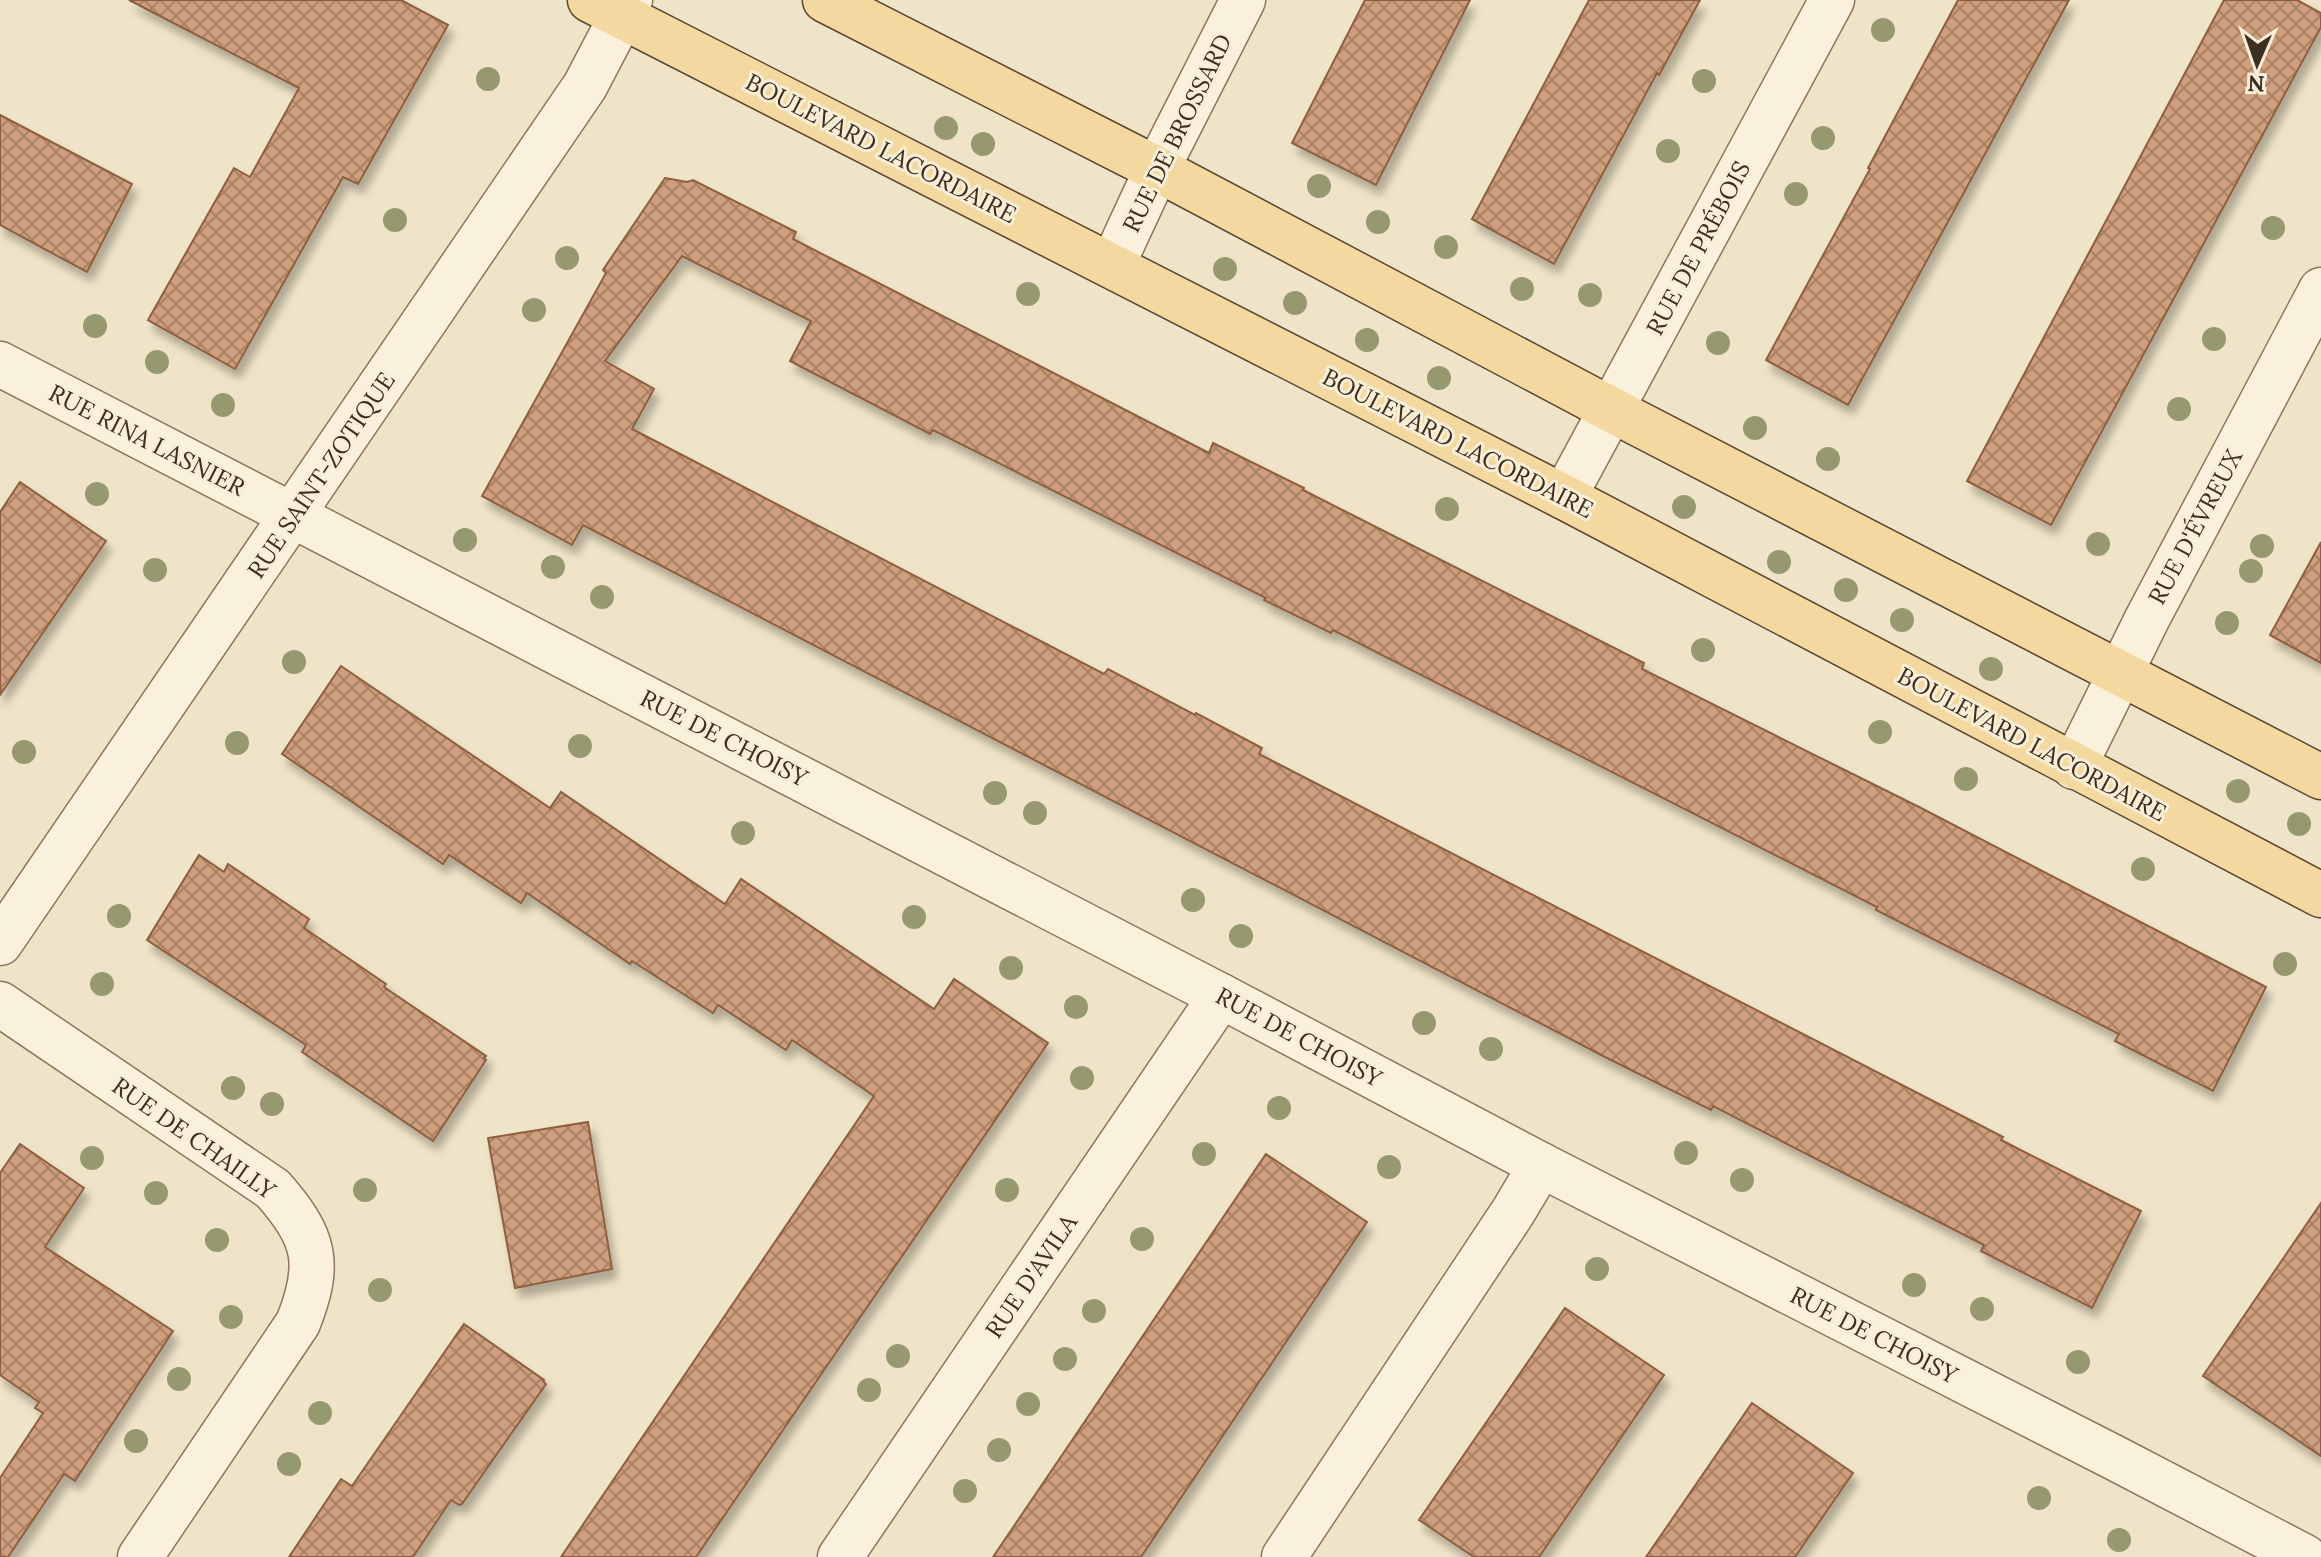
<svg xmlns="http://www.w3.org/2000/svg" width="2321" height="1557" viewBox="0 0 2321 1557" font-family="Lora,serif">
	<defs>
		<pattern id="building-cross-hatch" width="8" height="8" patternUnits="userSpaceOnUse" patternTransform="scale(2)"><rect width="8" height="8" fill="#cf9f7d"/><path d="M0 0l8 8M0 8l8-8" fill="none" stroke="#a98266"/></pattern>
		<filter id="shadow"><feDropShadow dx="5" dy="9" stdDeviation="4" flood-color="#0004"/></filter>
	</defs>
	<rect width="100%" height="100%" fill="#f0e4c8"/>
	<g fill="url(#building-cross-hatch)" stroke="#8d5f41" stroke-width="2" filter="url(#shadow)">
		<polygon points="129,0 401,0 448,25 358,184 343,177 235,369 148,320 234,168 250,177 299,88"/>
		<polygon points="1365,0 1470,0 1376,185 1292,143"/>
		<polygon points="1589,0 1700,0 1659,75 1657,73 1554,264 1472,219"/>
		<polygon points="1958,0 2069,0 1848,405 1766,360 1870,169 1868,168"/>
		<polygon points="2224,0 2297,0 2321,13 2321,27 2051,525 1967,481"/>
		<polygon points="0,115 132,184 87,272 0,225"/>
		<polygon points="665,178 687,182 693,180 796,232 793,239 1209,453 1213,443 1304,488 1303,490 1644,663 1642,669 1921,808 2266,987 2213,1091 2115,1041 2119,1034 1876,910 1877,907 1333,630 1331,633 1264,600 1266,598 933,430 930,434 790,361 811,321 682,256 605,361 654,389 632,429 1104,674 1108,669 1195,715 1196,713 1262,748 1259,754 2003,1137 2001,1140 2141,1211 2092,1308 1981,1251 1984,1245 1713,1106 1711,1110 1607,1058 583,525 572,545 482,496 606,273 603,270"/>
		<polygon points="20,482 106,541 0,695 0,512"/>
		<polygon points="2321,542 2321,663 2270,635"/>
		<polygon points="341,666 550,808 561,792 725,904 741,879 934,1009 954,979 1048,1043 696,1557 561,1557 874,1096 792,1040 786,1050 718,1005 713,1013 632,961 630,964 527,893 521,903 449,855 443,864 282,754"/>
		<polygon points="199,855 224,872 228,864 309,919 304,928 386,984 384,987 486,1056 484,1058 486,1060 433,1141 302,1052 306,1045 147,940"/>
		<polygon points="588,1122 612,1269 515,1288 488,1138"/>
		<polygon points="20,1144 84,1188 45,1247 173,1331 75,1481 64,1474 8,1557 0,1557 0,1478 43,1413 35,1408 39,1402 0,1375 0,1173"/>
		<polygon points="1266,1154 1367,1222 1141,1557 993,1557"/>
		<polygon points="2321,1203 2321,1456 2203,1376"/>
		<polygon points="1565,1308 1664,1375 1539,1557 1474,1557 1419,1520"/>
		<polygon points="464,1324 544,1380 543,1381 546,1384 462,1504 459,1505 451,1500 413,1557 289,1557 341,1479 352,1486"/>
		<polygon points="1752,1403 1853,1473 1795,1557 1646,1557"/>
	</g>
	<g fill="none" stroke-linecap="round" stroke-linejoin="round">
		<g stroke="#8d765c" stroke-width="47">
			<g id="minor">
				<polyline points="1112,266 1157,169 1243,0"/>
				<polyline points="0,364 1221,996 1541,1165 2115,1458 2305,1557"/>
				<polyline points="1564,497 1832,0"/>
				<polyline points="2074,767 2147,619 2321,290"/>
				<polyline points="0,943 585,86 630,0"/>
				<path d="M 0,1004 L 273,1189 C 315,1237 322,1263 298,1323 L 140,1557"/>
				<polyline points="840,1557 1221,996"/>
				<polyline points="1284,1557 1513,1212 1541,1165"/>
			</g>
		</g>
		<g stroke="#5b4430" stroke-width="47">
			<g id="major">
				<polyline points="590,0 1564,497 2321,895"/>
				<polyline points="825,0 1157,169 1610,409 2321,777"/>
			</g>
		</g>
		<use href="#minor" stroke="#faf1dc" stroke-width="44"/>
		<use href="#major" stroke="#f3d9a0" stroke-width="44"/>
	</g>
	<g fill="#96986f">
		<circle cx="1883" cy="30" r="12"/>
		<circle cx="488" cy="79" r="12"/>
		<circle cx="1704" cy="81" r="12"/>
		<circle cx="946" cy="128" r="12"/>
		<circle cx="1823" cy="138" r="12"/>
		<circle cx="983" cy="144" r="12"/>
		<circle cx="1668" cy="151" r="12"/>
		<circle cx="1319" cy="186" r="12"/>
		<circle cx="1796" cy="194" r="12"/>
		<circle cx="395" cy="220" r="12"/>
		<circle cx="1378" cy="222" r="12"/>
		<circle cx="2273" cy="228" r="12"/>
		<circle cx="1446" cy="247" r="12"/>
		<circle cx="567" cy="258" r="12"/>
		<circle cx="1225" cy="269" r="12"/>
		<circle cx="1522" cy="289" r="12"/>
		<circle cx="1028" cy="294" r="12"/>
		<circle cx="1590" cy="295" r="12"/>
		<circle cx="1295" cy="303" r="12"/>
		<circle cx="534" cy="310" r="12"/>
		<circle cx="95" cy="326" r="12"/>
		<circle cx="2214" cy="339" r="12"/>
		<circle cx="1367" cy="340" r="12"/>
		<circle cx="1718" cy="343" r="12"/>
		<circle cx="157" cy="362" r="12"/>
		<circle cx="1439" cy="378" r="12"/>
		<circle cx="223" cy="405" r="12"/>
		<circle cx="2179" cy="409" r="12"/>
		<circle cx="1755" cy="428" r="12"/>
		<circle cx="1828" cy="459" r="12"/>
		<circle cx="97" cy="494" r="12"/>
		<circle cx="1684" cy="507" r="12"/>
		<circle cx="1447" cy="509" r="12"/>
		<circle cx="465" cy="540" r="12"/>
		<circle cx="2098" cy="544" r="12"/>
		<circle cx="2262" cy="546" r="12"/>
		<circle cx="1779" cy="562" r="12"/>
		<circle cx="553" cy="567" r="12"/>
		<circle cx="155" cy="570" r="12"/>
		<circle cx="2251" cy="571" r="12"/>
		<circle cx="1846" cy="590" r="12"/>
		<circle cx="602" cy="597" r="12"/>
		<circle cx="1902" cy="620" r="12"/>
		<circle cx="2227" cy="623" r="12"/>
		<circle cx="1703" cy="650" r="12"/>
		<circle cx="294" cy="662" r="12"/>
		<circle cx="1991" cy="669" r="12"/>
		<circle cx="1880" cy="732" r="12"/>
		<circle cx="237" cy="743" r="12"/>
		<circle cx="580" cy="746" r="12"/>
		<circle cx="24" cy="752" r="12"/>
		<circle cx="1966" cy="779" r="12"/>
		<circle cx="2238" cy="791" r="12"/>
		<circle cx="995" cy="793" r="12"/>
		<circle cx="1035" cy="813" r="12"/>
		<circle cx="2299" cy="824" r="12"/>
		<circle cx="743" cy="833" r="12"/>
		<circle cx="2143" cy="869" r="12"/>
		<circle cx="1193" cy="900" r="12"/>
		<circle cx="119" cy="916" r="12"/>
		<circle cx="914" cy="917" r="12"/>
		<circle cx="1241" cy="936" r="12"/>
		<circle cx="2285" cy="964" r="12"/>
		<circle cx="1011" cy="968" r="12"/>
		<circle cx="102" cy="984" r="12"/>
		<circle cx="1076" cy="1007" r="12"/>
		<circle cx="1424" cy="1023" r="12"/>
		<circle cx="1491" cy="1049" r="12"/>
		<circle cx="1082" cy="1078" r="12"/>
		<circle cx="233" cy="1088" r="12"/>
		<circle cx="272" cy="1104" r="12"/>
		<circle cx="1279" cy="1108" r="12"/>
		<circle cx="1686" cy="1153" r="12"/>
		<circle cx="1204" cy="1154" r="12"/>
		<circle cx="92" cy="1158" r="12"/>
		<circle cx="1389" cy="1167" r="12"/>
		<circle cx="1742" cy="1180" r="12"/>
		<circle cx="365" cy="1190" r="12"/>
		<circle cx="1007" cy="1190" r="12"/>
		<circle cx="156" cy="1193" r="12"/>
		<circle cx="1142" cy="1239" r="12"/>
		<circle cx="217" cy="1240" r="12"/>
		<circle cx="1597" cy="1269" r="12"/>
		<circle cx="1914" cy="1285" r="12"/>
		<circle cx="380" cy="1290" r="12"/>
		<circle cx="1982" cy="1309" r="12"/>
		<circle cx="1094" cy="1311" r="12"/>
		<circle cx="231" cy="1317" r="12"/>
		<circle cx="898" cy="1356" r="12"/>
		<circle cx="1065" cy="1359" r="12"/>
		<circle cx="2078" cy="1362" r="12"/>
		<circle cx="179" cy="1379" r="12"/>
		<circle cx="869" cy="1390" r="12"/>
		<circle cx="1028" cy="1404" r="12"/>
		<circle cx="320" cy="1413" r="12"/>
		<circle cx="136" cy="1441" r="12"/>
		<circle cx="999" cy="1450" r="12"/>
		<circle cx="289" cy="1464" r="12"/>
		<circle cx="965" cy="1491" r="12"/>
		<circle cx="2039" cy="1498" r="12"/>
		<circle cx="2119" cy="1540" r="12"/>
	</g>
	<g text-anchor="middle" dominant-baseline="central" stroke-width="6" stroke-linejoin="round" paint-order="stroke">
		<g font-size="24" fill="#3d2e20" stroke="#f7eed8">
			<text transform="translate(1177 133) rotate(-64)">RUE DE BROSSARD</text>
			<text transform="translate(881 148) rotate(27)">BOULEVARD LACORDAIRE</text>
			<text transform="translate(1698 248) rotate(-62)">RUE DE PRÉBOIS</text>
			<text transform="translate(147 440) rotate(27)">RUE RINA LASNIER</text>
			<text transform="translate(1458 443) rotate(27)">BOULEVARD LACORDAIRE</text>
			<text transform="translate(321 475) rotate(-56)">RUE SAINT-ZOTIQUE</text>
			<text transform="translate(2195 527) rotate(-62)">RUE D'ÉVREUX</text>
			<text transform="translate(724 738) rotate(27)">RUE DE CHOISY</text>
			<text transform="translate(2032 744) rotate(28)">BOULEVARD LACORDAIRE</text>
			<text transform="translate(1299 1037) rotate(28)">RUE DE CHOISY</text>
			<text transform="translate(194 1138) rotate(35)">RUE DE CHAILLY</text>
			<text transform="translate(1031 1276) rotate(-56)">RUE D'AVILA</text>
			<text transform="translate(1874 1335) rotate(27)">RUE DE CHOISY</text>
		</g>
	</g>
	<g transform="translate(2257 64) rotate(182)" stroke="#f7eed8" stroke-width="6" paint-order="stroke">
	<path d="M0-6L14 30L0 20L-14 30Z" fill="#3d2e20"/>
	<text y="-12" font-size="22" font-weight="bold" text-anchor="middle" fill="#3d2e20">N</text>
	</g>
</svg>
